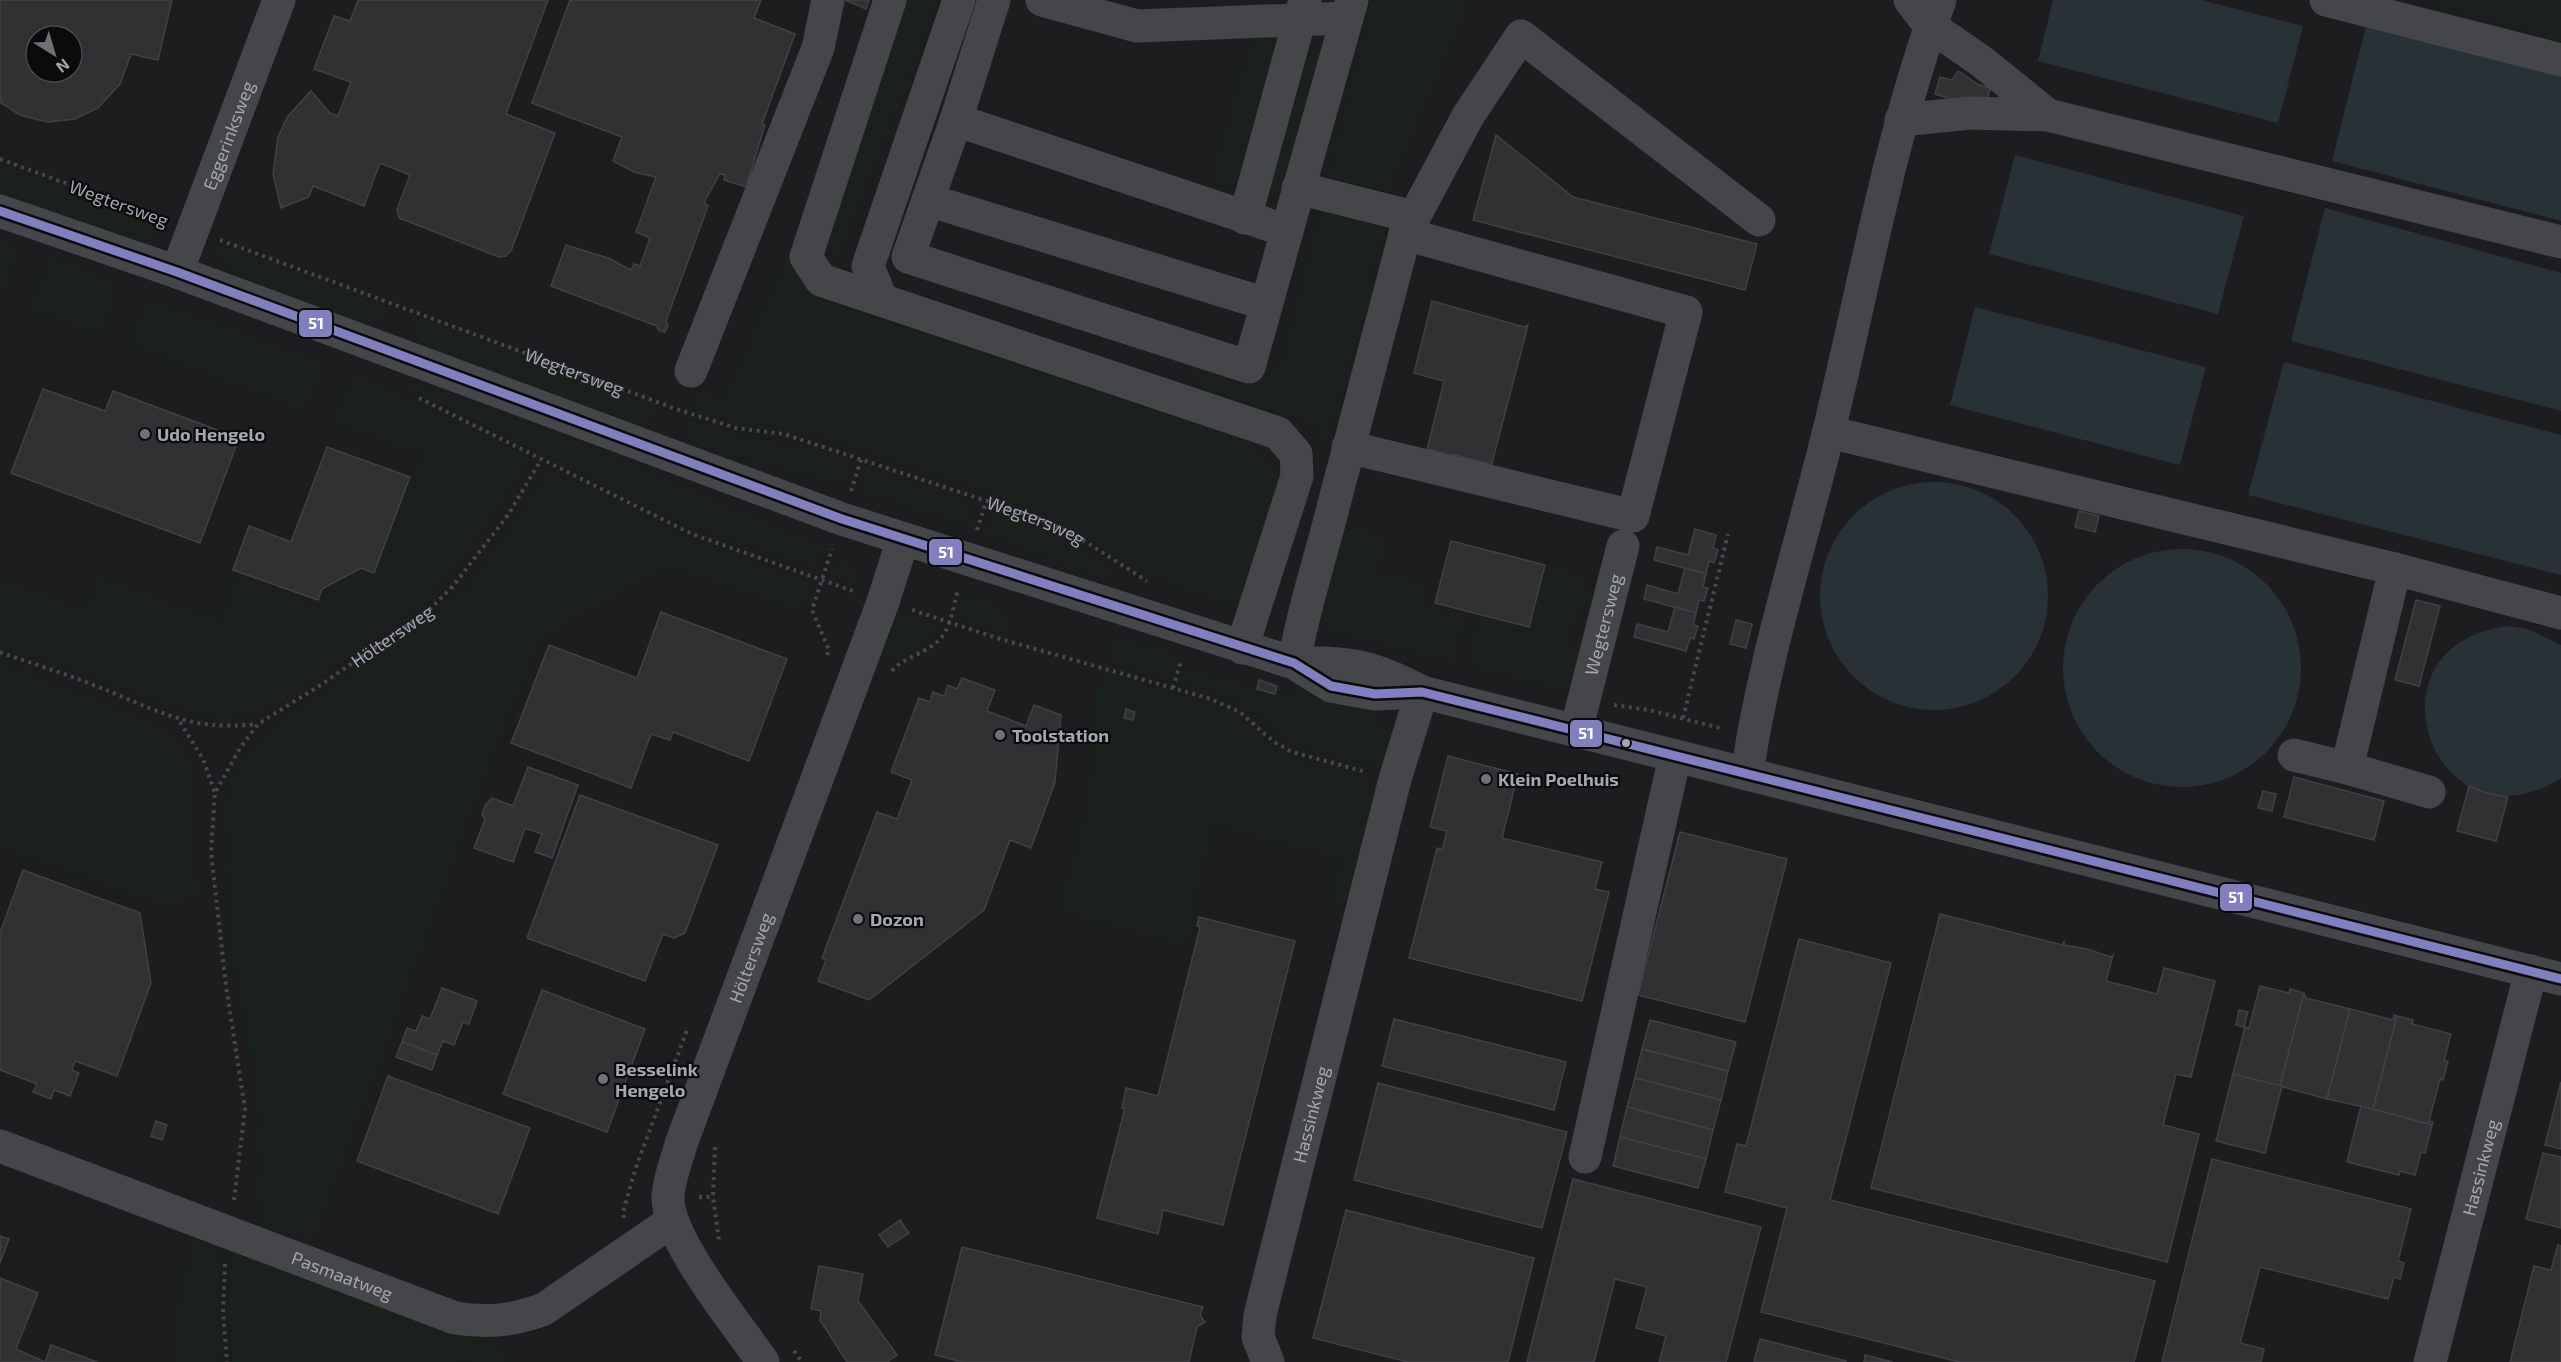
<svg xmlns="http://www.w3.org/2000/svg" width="2561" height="1362" viewBox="0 0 2561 1362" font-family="'Exo 2',sans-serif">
	<rect width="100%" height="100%" fill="#101011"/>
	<path fill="#1d1d1f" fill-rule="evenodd" d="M 0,0 L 2561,0 L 2561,1362 L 0,1362 ZM 36,36 L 72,36 L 72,72 L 36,72 Z"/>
	<g fill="#1a201b">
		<polygon points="899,0 939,0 839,262 826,245"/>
		<polygon points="1370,0 1472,0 1390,192 1327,177"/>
		<polygon points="2422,0 2561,0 2561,47 2552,45 2547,34"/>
		<polygon points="1258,37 1268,38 1286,47 1247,189 1209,178 1251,38"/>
		<polygon points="1304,48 1322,52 1284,200 1267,196"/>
		<polygon points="0,164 169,229 152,239 124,238 0,193"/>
		<path d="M 1319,207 L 1387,223 L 1326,457 L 1322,439 L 1310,423 L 1192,383 L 1195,372 C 1234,384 1262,397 1284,353 Z"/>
		<polygon points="0,241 22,248 8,287 0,290"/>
		<path d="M 210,241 L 389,308 L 385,316 L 358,325 L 238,280 C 223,269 215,259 210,241 Z"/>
		<polygon points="789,249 802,282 835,303 1254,443 1282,473 1245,599 1233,605 1177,586 1150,574 1055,518 975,486 809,432 727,419 691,409 699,392 723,399"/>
		<polygon points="49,256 110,281 119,287 102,334 28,308"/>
		<polygon points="147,298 318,361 325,370 308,411 128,343"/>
		<polygon points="412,315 660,409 653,419 630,425 422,348 408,323"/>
		<polygon points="362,365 571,439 826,548 816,568 692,525"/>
		<path d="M 359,376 L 531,459 C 496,514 460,576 407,616 C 365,649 318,676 273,705 C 245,719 231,718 200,714 L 0,644 L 0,578 L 84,610 L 97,576 L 219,621 L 237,576 L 318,608 L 326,593 L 356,572 L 373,578 L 421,454 L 330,420 L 348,383 Z"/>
		<path d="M 685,419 C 709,426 733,436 758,441 C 787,446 823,446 849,464 L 850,471 L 847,485 L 697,446 L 688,438 Z"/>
		<polygon points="875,471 972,505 976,513 973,527 857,489 864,477"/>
		<polygon points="546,474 555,474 681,536 811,584 802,610 667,565 544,637 495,756 316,1240 257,1219 258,1100 229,948 223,808 230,778 244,755 281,722 350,675 465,588"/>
		<path d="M 1000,515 C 1041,525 1077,547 1113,569 L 1107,581 L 983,532 L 987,516 Z"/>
		<polygon points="1354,526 1381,535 1387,544 1380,574 1431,585 1426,607 1467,617 1456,663 1333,631 1324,620 1323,610 1343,536 1347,529"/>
		<polygon points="836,553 857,570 861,586 830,575"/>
		<polygon points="1545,565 1589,578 1584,592 1593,596 1590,614 1578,611 1569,651 1587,656 1578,694 1467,665 1478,614 1529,627"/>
		<path d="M 965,595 C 990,603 1008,606 1014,634 L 959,618 L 956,612 L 962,596 Z"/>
		<polygon points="898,614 939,627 930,642 893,661 882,655"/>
		<path d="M 1123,639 L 1178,654 L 1175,667 L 1294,699 L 1298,685 C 1320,691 1365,698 1379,719 C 1387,730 1385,748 1386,760 L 1380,766 L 1337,757 L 1291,743 L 1257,714 L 1232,698 L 1102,658 L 1109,645 Z"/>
		<path d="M 0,663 L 154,723 C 217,757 192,797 194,853 C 194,866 199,881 202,894 L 168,907 L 0,846 Z"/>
		<path d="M 1100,673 C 1129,680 1156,688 1184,696 C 1201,702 1221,705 1236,715 C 1255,728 1268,747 1290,757 C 1318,770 1355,769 1381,786 L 1348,902 L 1329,911 L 1340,858 L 1209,823 L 1212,832 L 1188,945 L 1057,911 L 1086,806 L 1094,721 L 1099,721 L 1093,719 Z"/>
		<polygon points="193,1238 221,1246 219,1328 222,1362 178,1362 173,1318"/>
		<polygon points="230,1250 493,1339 511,1362 468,1362 457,1359 456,1362 232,1362 228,1319"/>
	</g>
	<g fill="#283135">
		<polygon points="2053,0 2201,0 2303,26 2278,123 2038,61"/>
		<polygon points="2368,18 2561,66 2561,221 2332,161"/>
		<polygon points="2015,155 2244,216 2218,314 1989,254"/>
		<polygon points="2325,208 2561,273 2561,411 2291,341"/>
		<polygon points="1975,307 2206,367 2180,465 1950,405"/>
		<polygon points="2284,362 2561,435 2561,575 2248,495"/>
		<circle cx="1934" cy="596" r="114"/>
		<circle cx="2182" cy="668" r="119"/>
		<path d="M 2510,626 L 2528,629 L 2561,645 L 2561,778 C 2433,859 2357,642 2510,626 Z"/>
	</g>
	<g fill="#313133" stroke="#404144" stroke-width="1.5" fill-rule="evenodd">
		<path d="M 0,0 L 172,0 L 158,60 L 131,54 L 120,84 L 98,108 L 75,119 L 47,122 L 20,115 L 0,102 ZM 36,36 L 72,36 L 72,72 L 36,72 Z"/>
		<polygon points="358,0 548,0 506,114 555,133 511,251 506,256 499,257 399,218 397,209 410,175 380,163 364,206 313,186 309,197 281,208 273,174 278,137 288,116 311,91 330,113 338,116 351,82 314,69 334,16 350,21"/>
		<polygon points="570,0 761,0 754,18 795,34 762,124 765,125 746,187 724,180 725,175 720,174 704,202 708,206 666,321 668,325 665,332 658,330 657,326 551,286 566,245 608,258 631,270 634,264 640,266 650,238 636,232 656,177 634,172 613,161 622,137 532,103"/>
		<polygon points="845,0 869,0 866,9"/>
		<polygon points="1958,71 1979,85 1990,88 1985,109 1949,109 1948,98 1935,94 1940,77 1952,80"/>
		<polygon points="1496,135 1573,197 1757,244 1745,290 1473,220"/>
		<polygon points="1432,301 1524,327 1528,325 1491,467 1489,464 1471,459 1471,462 1469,459 1451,454 1450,457 1430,449 1427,450 1444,381 1414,373"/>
		<polygon points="43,389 105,411 113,391 239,438 200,543 11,473"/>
		<polygon points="327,447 410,477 374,573 361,568 322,589 318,600 233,570 249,526 291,542"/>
		<polygon points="2079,511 2099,516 2095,532 2075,527"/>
		<polygon points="1695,529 1716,535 1713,548 1718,550 1714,563 1709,561 1706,574 1654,560 1657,547 1688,555"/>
		<polygon points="1451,541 1545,565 1529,627 1435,603"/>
		<polygon points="1685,568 1706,574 1703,587 1708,588 1704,601 1699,600 1696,613 1644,599 1647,585 1678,594"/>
		<polygon points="2416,600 2440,606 2419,686 2395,680"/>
		<polygon points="1675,607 1696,613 1693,625 1698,626 1694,639 1690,638 1686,651 1634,637 1637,624 1668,632"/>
		<polygon points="661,612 787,659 749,761 673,732 670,740 651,734 631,788 511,743 549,645 637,678"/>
		<polygon points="1736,620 1752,624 1746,648 1730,644"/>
		<polygon points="962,678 995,690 987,711 1026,726 1034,705 1061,715 1055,782 1031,848 1010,840 984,910 869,1000 818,981 826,960 822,958 877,812 897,819 912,780 891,772 919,698 930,702 933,692 944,696 948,685 957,689"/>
		<polygon points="1259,680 1277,686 1275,694 1257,689"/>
		<polygon points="1126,709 1135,712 1133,720 1124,718"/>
		<polygon points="1448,756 1518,774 1502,838 1602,862 1595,889 1609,892 1582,1001 1409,958 1437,848 1442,850 1447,831 1430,827"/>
		<polygon points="528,767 578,785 552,858 535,852 542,834 525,828 513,862 474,848 485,819 482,814 486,804 492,798 513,806"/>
		<polygon points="2294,777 2384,801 2374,840 2284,817"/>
		<polygon points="2469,786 2486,793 2508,797 2496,841 2457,831"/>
		<polygon points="2263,791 2276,794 2272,811 2258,808"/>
		<polygon points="580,795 718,845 685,933 674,938 663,934 645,981 527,938"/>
		<polygon points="1680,832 1787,859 1745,1022 1638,995"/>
		<polygon points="23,870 140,913 151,983 117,1076 75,1061 72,1070 79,1073 70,1096 54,1090 51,1099 33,1092 37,1084 0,1070 0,933"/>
		<polygon points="1940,914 2062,945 2064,942 2064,945 2087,949 2111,957 2113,955 2106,981 2157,994 2164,968 2215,981 2191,1077 2176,1074 2163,1125 2199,1134 2167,1262 1871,1188"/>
		<polygon points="1199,917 1295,941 1223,1225 1163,1210 1158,1234 1097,1218 1125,1108 1122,1108 1126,1088 1158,1096 1200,927 1197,926"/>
		<polygon points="1799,939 1891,963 1830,1200 2155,1281 2134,1362 1959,1362 1761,1312 1787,1208 1725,1192 1737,1144 1746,1146"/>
		<polygon points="2260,986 2289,993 2290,989 2304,993 2280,1086 2233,1074 2245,1027 2249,1028"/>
		<polygon points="442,988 477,1001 469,1024 463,1022 454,1045 443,1041 437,1055 402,1042 407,1028 416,1031 422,1016 430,1019"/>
		<polygon points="542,990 645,1029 607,1132 503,1094"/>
		<polygon points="2304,993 2306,998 2350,1009 2327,1099 2280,1086"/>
		<polygon points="2350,1009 2393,1020 2394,1015 2397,1016 2373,1109 2327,1099"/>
		<polygon points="2239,1010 2248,1012 2244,1027 2236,1025"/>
		<polygon points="2397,1016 2413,1020 2412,1024 2451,1034 2444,1061 2448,1061 2443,1080 2440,1079 2429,1121 2433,1122 2432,1125 2373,1109"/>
		<polygon points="1394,1019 1566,1062 1554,1110 1382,1066"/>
		<polygon points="1650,1020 1736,1042 1728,1071 1642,1049"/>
		<polygon points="402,1042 437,1055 432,1070 396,1057"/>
		<polygon points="1642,1049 1728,1071 1721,1100 1635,1078"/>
		<polygon points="2233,1074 2282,1086 2265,1153 2216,1141"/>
		<polygon points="388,1076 530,1128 498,1214 357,1161"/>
		<polygon points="1635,1078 1721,1100 1713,1130 1627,1107"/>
		<polygon points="2561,1082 2561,1149 2545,1145"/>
		<polygon points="1378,1083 1567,1132 1542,1228 1354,1180"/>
		<polygon points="2361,1106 2432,1125 2425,1153 2421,1152 2415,1175 2400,1171 2399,1175 2347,1162"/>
		<polygon points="1627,1107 1713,1130 1706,1159 1620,1137"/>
		<polygon points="156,1121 167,1125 162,1140 151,1136"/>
		<polygon points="1620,1137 1706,1159 1698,1188 1613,1166"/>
		<polygon points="2543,1153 2561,1157 2561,1228 2526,1219"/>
		<polygon points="2212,1159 2411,1209 2398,1261 2404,1263 2400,1279 2394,1277 2388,1299 2260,1267 2240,1343 2264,1349 2261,1362 2162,1362"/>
		<polygon points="1573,1179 1761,1227 1726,1362 1659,1362 1666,1336 1636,1328 1647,1287 1615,1279 1594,1362 1527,1362"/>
		<polygon points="1346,1210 1534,1258 1508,1362 1408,1362 1313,1338"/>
		<polygon points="900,1220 909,1233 888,1247 879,1235"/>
		<polygon points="0,1236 9,1239 0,1263"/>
		<polygon points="2558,1245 2561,1246 2561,1362 2510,1362 2534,1266 2551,1270"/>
		<polygon points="962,1247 1203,1307 1200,1315 1205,1322 1197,1327 1189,1362 962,1362 935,1355"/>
		<polygon points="819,1266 863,1274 858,1301 897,1355 887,1362 847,1362 820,1320 821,1311 811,1309"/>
		<polygon points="0,1278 38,1293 16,1349 45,1362 0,1362"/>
		<polygon points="1760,1339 1846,1361 1845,1362 1754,1362"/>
		<polygon points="51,1345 97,1362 45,1362"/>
		<polygon points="1865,1355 1893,1362 1864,1362"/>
	</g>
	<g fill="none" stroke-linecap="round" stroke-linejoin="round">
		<g stroke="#46484b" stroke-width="4" stroke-dasharray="3 4.5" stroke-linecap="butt">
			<polyline points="0,159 165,220"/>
			<path id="s1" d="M 220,240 L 676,409 L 736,428 L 784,434 L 1035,517 L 1072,533 L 1147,581"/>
			<polyline points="419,398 692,534 856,592"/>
			<polyline points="851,491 861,460"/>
			<polyline points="977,530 986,502"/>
			<polyline points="912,610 997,638 1211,699 1240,712 1274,742 1292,752 1366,772"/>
			<path d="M 0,652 C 30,663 61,672 91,684 C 154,708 186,732 257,724"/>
			<polyline points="827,655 829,650 812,610 832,549"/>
			<path d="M 892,671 C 905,656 926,654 940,639 C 951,628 954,603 958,589"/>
			<polyline points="1173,688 1181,660"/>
			<polyline points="1614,705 1649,710 1724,729"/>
			<polyline points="1683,718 1728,534"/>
			<polyline points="180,722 203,759 215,793"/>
			<polyline points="715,1147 713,1197 719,1241"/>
			<polyline points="699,1197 713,1197"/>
			<path id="s2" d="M 234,1200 L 245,1109 L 226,986 L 211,852 L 215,793 L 240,748 L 258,724 L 319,686 L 428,611 L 453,586 L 508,515 L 541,460"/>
			<polyline points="624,1218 623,1212 635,1170 687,1030"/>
			<polyline points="225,1264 223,1312 227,1362"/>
			<polyline points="794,1351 802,1362"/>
		</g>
		<g stroke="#454649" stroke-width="33">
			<polyline points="890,0 806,257 821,280 1278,433 1296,454 1297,476 1242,648"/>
			<polyline points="994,0 956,120 1287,231 1352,0"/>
			<polyline points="1042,0 1137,26 1347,18"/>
			<polyline points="1910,0 1930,26 1981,61 2048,115"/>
			<polyline points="2326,0 2561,60"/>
			<polyline points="956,120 908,257 1249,367 1287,231"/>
			<polyline points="1901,120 1970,113 2048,115 2561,242"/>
			<polyline points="1298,188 1414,217"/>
			<polyline points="928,200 1266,304"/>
			<polyline points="0,211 177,272 842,519 1294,663 1331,686 1375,694 1422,692"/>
			<polyline points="1245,218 1305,0"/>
			<polyline points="1405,234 1468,116 1521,36 1759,220"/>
			<path id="s3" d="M 177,272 L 279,0"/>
			<polyline points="881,299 868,266 959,0"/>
			<polyline points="691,371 818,48 828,0"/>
			<polyline points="1829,432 2395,569 2561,613"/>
			<path d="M 1294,663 C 1348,661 1374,666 1422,692 L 2561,979"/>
			<path d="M 1294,663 C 1303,609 1321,557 1334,504 C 1357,414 1381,324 1405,234 L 1686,312 L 1633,516 L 1348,447"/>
			<path id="s4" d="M 1576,731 L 1623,546"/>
			<polyline points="2294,755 2347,768 2395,569"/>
			<polyline points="2347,768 2429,792"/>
			<path d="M 1747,774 C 1764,657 1801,545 1829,430 C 1864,287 1889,139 1940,0"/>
			<path id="s5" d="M 0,1146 L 455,1318 C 487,1323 513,1321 544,1309 L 672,1221"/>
			<polyline points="1585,1157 1675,756"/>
			<path id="s6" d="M 763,1362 C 738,1325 668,1241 668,1198 C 668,1181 677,1160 681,1144 L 883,602 L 903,539"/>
			<path id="s7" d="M 1268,1362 L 1258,1337 L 1260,1315 L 1395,779 L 1422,692"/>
			<path id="s8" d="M 2430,1362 L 2531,971"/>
		</g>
		<g stroke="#0b0b0c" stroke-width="14">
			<polyline id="bus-1" points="0,211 177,272 842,519 1294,663 1331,686 1375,694 1422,692 2561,979"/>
		</g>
		<use href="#bus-1" stroke="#8080c0" stroke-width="9"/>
	</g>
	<g fill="#6e737a" stroke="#0b0b0c" stroke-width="2">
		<circle cx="145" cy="434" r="6"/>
		<circle cx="1000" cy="735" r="6"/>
		<circle cx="1486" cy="779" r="6"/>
		<circle cx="858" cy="919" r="6"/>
		<circle cx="603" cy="1079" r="6"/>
	</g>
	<circle fill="#a1a8b2" stroke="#0b0b0c" stroke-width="2" cx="1626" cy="743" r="5"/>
	<g text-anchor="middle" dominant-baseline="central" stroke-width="4.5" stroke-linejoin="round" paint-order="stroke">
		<g font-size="18" fill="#a1a8b2" stroke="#0b0b0c">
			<text stroke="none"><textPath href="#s3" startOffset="146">Eggerinksweg</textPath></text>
			<text transform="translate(119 203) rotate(20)">Wegtersweg</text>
			<text stroke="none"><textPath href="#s1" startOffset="378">Wegtersweg</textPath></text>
			<text stroke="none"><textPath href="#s1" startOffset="864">Wegtersweg</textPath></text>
			<text stroke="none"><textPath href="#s4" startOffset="110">Wegtersweg</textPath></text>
			<text stroke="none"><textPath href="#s2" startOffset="652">Höltersweg</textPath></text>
			<text stroke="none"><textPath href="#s6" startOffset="446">Höltersweg</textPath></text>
			<text stroke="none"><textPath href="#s7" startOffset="256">Hassinkweg</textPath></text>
			<text stroke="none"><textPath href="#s8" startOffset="201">Hassinkweg</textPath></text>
			<text stroke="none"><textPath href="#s5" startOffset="366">Pasmaatweg</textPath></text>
		</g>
		<g font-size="18" font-weight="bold" fill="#a1a8b2" stroke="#0b0b0c" text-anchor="start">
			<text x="157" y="434">Udo Hengelo</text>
			<text x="1012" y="735">Toolstation</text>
			<text x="1498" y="779">Klein Poelhuis</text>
			<text x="870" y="919">Dozon</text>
			<text x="615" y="1069">Besselink<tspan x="615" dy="21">Hengelo</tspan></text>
		</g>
	</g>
	<g stroke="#0b0b0c" stroke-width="2">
		<rect x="298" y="309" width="35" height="29" rx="6" fill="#8080c0"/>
		<rect x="928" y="538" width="35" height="28" rx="6" fill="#8080c0"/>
		<rect x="1569" y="719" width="34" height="29" rx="6" fill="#8080c0"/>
		<rect x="2219" y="883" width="34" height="29" rx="6" fill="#8080c0"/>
	</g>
	<g font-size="16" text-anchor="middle" font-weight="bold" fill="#fff">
		<text x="316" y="329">51</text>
		<text x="946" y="558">51</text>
		<text x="1586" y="739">51</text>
		<text x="2236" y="903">51</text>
	</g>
	<g transform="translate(54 54) rotate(143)"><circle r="28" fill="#0b0b0c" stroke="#474a4e" stroke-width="1.5"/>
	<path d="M0-4.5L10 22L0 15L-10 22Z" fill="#6e737a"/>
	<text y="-9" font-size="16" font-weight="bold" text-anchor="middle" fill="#a1a8b2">N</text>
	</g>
</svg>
